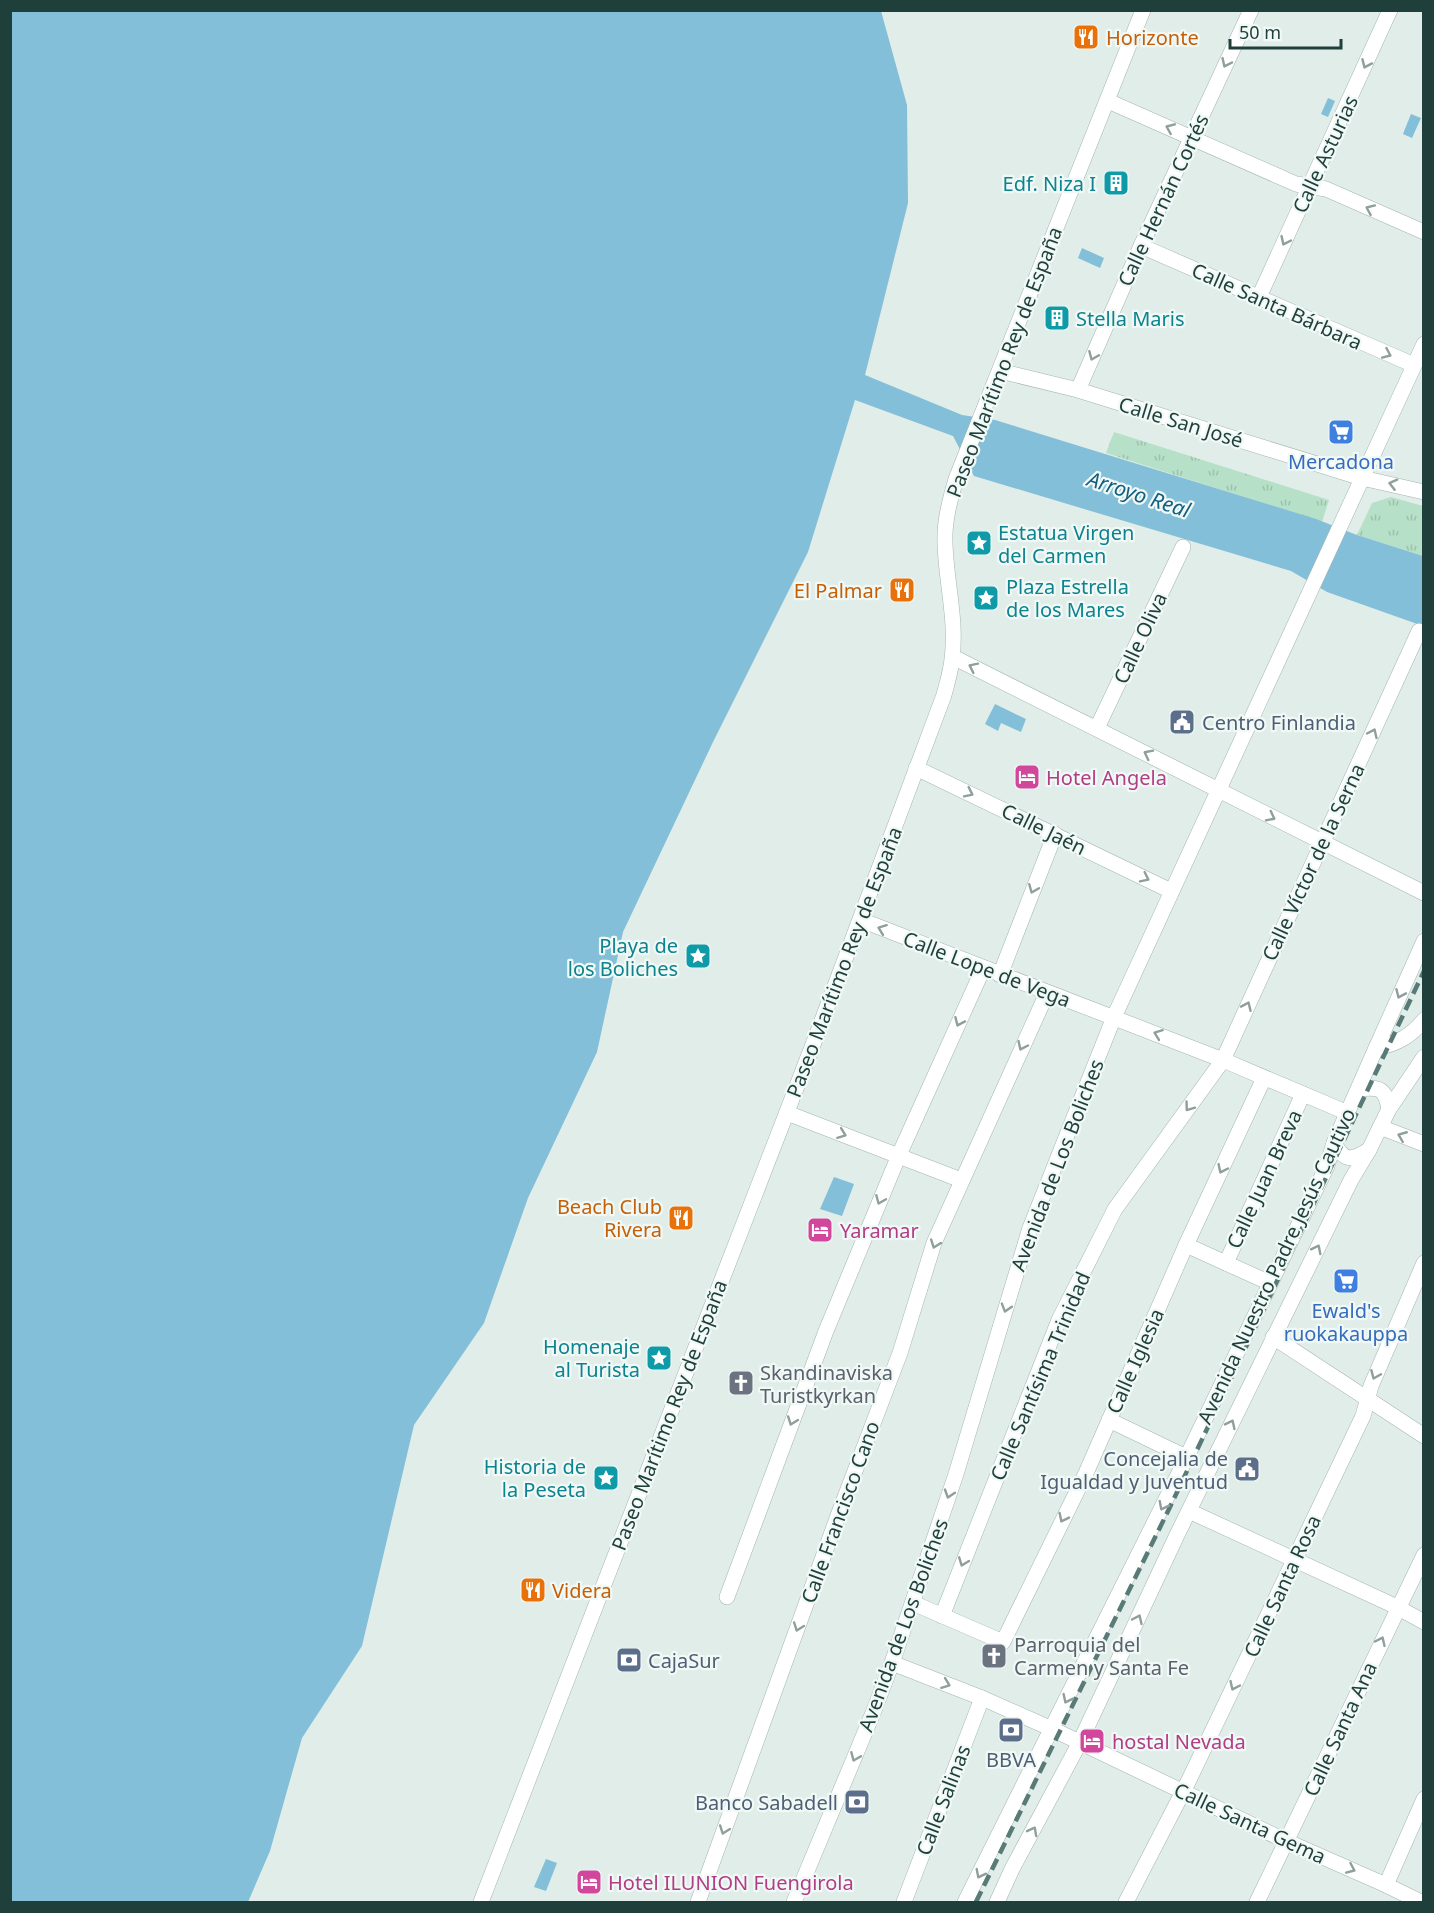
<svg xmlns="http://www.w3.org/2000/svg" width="1434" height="1913" viewBox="0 0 1434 1913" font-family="'Noto Sans',sans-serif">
	<defs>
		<pattern id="park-tufts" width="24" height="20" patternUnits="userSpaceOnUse" patternTransform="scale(1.5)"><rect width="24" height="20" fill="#b7e0c8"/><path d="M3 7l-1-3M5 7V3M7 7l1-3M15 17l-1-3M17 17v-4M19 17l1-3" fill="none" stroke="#9dc1ad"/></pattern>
	</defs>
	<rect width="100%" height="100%" fill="#e1ede9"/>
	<g fill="url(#park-tufts)">
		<polygon points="1114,432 1329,500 1322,522 1106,453"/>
		<polygon points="1391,497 1423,506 1423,556 1357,535 1372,503"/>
	</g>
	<g fill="#83bfd8">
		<polygon points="11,11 881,11 907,105 908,203 865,375 962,415 995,420 1316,519 1357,535 1423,556 1423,626 1327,592 1291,571 974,476 953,436 855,400 808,552 713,742 623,932 597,1052 528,1198 484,1323 414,1425 362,1646 302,1738 270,1851 248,1902 11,1902"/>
		<polygon points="1328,98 1335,101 1328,117 1321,114"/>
		<polygon points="1411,114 1421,118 1412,138 1403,134"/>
		<polygon points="1082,248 1104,258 1100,268 1078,258"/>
		<polygon points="995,704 1026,719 1021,732 1001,723 998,731 985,724"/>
		<polygon points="834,1177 854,1184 842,1216 820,1209"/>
		<polygon points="546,1859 557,1863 546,1891 534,1887"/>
	</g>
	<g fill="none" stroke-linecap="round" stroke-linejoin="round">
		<g stroke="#a3b5b1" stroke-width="16">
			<g id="minor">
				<polyline points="1108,101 1296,184 1326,189 1424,232"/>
				<polyline points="1141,246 1414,365"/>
				<polyline points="1259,297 1390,10"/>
				<polyline points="1000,371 1078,390 1362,478 1424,492"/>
				<polyline points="1078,390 1141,246 1251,10"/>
				<polyline points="953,657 1424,893"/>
				<polyline points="1097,728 1183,547"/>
				<polyline points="916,768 1171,891"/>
				<polyline points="861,920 1223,1060 1348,1113"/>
				<polyline points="1000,975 1055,834"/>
				<polyline points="1376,1048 1424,941"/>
				<path d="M 1359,1089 C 1380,1087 1385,1088 1389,1109"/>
				<polyline points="787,1113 961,1180"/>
				<polyline points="1380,1127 1424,1144"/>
				<path d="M 1334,1143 C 1345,1163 1352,1160 1369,1150"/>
				<polyline points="1186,1245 1270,1283"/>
				<polyline points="1226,1263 1303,1094"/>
				<polyline points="1273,1337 1424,1436"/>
				<polyline points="1109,1420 1186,1457"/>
				<polyline points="1189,1511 1397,1607 1424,1622"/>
				<polyline points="727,1597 826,1331 899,1155 983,969"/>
				<polyline points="913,1603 1003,1642 1086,1473 1186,1245 1264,1078"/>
				<polyline points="942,1616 1059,1320 1115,1209 1223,1060 1419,631 1424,633"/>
				<polyline points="892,1663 982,1698 1052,1729 1286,1841 1386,1885 1421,1902"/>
				<polyline points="1386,1885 1424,1799"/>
				<path d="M 481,1902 L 814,1042 L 944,695 C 947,683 951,671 952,659 C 957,620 946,582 945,543 C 944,521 950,500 956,479 L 1143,10"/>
				<polyline points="698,1902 839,1513 900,1353 934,1243 1047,993"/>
				<polyline points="794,1902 873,1713 892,1663 956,1474 1030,1228 1114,1017 1424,344"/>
				<polyline points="904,1902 982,1698"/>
				<path d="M 965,1902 L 1178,1475 L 1327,1166 L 1334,1143 L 1376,1048 C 1397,1044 1411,1036 1424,1020"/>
				<polyline points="997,1902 1012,1869 1080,1742 1177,1535 1351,1180 1369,1150 1389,1109 1424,1057"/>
				<polyline points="1126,1902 1188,1782 1363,1416 1371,1386 1424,1263"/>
				<polyline points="1257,1902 1424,1555"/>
			</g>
		</g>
		<use href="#minor" stroke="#fff" stroke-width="15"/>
		<polyline stroke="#597b77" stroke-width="4.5" stroke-dasharray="12 6" stroke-linecap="butt" points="976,1902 1169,1509 1424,971"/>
	</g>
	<defs><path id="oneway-chevron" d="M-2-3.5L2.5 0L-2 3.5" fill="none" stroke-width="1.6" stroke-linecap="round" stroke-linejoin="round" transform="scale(1.5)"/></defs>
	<g stroke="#8f9f9d">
		<use href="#oneway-chevron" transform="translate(1226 63) rotate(115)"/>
		<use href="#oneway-chevron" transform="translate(1366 64) rotate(114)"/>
		<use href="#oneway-chevron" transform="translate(1170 128) rotate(-157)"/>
		<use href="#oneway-chevron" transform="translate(1370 209) rotate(-156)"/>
		<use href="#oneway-chevron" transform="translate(1285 241) rotate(115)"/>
		<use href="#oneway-chevron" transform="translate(1387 354) rotate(24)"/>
		<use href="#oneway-chevron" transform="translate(1093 356) rotate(113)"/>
		<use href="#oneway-chevron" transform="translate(1393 484) rotate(-166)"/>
		<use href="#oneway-chevron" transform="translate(973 667) rotate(-154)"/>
		<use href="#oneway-chevron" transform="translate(1373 733) rotate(-65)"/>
		<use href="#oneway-chevron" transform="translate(1148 754) rotate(-153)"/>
		<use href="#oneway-chevron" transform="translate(969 793) rotate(26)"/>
		<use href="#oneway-chevron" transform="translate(1271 817) rotate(27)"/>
		<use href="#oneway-chevron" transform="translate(1145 878) rotate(26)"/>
		<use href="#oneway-chevron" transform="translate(1033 889) rotate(112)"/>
		<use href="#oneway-chevron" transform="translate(882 929) rotate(-159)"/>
		<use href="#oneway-chevron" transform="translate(1400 994) rotate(114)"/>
		<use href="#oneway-chevron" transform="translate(1247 1006) rotate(-66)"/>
		<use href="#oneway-chevron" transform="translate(959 1022) rotate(114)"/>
		<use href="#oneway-chevron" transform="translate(1158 1034) rotate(-159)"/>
		<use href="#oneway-chevron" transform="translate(1022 1046) rotate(115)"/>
		<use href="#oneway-chevron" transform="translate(1189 1107) rotate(126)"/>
		<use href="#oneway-chevron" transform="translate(842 1134) rotate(21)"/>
		<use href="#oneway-chevron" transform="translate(1402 1136) rotate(-158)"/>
		<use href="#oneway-chevron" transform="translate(1222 1169) rotate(115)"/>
		<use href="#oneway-chevron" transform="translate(880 1200) rotate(113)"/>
		<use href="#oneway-chevron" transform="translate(935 1244) rotate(110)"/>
		<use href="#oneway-chevron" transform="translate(1317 1249) rotate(-63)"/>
		<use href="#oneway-chevron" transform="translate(1006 1308) rotate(107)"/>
		<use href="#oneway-chevron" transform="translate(1375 1375) rotate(113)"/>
		<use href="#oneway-chevron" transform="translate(792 1421) rotate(110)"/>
		<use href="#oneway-chevron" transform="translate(1231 1424) rotate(-64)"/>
		<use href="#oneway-chevron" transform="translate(949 1494) rotate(108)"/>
		<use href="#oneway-chevron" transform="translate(1163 1506) rotate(117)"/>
		<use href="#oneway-chevron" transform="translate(1063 1518) rotate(116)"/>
		<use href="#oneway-chevron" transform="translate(963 1562) rotate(111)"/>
		<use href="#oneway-chevron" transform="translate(1138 1619) rotate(-65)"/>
		<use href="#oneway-chevron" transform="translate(798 1627) rotate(110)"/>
		<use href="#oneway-chevron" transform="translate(1381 1641) rotate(-65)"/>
		<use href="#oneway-chevron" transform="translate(946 1684) rotate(21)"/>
		<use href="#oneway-chevron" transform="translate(1234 1686) rotate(115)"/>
		<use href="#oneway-chevron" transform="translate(1067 1699) rotate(116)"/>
		<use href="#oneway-chevron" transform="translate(855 1757) rotate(113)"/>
		<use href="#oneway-chevron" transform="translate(724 1830) rotate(110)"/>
		<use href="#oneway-chevron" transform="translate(1033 1831) rotate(-62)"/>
		<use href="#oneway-chevron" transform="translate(1351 1869) rotate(24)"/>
		<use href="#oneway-chevron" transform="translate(980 1874) rotate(117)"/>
	</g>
	<defs>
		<g id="restaurant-square" transform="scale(1.35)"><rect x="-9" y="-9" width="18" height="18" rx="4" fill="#e8710a" stroke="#f1f9f6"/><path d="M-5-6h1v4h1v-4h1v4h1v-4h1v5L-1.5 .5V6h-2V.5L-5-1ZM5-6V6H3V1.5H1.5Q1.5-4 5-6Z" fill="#fff"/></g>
		<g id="building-square" transform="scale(1.35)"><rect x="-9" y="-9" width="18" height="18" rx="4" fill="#0f9aa8" stroke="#f1f9f6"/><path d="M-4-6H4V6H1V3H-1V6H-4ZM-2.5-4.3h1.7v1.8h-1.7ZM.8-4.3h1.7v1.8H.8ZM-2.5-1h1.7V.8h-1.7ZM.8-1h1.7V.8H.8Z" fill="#fff"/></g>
		<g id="supermarket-square" transform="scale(1.35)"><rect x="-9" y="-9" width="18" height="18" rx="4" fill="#3f7fe0" stroke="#f1f9f6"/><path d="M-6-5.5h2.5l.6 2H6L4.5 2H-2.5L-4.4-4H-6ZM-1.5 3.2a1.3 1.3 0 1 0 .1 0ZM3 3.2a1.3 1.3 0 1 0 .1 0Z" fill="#fff"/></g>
		<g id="sight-square" transform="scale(1.35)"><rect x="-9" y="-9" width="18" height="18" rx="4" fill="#0f9aa8" stroke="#f1f9f6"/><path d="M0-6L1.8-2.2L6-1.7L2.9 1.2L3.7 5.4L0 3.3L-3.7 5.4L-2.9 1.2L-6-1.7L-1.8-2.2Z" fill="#fff"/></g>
		<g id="civic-square" transform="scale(1.35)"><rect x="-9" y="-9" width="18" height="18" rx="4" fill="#5c6f8a" stroke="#f1f9f6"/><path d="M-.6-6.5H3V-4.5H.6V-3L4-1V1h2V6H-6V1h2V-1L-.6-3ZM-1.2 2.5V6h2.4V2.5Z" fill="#fff"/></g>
		<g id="hotel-square" transform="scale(1.35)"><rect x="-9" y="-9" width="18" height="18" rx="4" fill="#d1479c" stroke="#f1f9f6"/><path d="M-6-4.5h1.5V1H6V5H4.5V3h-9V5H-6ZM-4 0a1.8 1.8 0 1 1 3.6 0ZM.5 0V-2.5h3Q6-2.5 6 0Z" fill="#fff"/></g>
		<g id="church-square" transform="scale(1.35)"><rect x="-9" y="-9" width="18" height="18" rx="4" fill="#6b7280" stroke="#f1f9f6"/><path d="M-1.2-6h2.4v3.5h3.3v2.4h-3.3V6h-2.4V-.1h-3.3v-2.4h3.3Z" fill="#fff"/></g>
		<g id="bank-square" transform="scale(1.35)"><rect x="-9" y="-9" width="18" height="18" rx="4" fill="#5c6f8a" stroke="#f1f9f6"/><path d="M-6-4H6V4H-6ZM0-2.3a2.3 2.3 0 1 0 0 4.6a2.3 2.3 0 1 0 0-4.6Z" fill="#fff"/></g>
	</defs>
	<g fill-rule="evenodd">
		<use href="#restaurant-square" x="1086" y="37"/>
		<use href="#building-square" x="1116" y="183"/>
		<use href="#building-square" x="1057" y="318"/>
		<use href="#supermarket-square" x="1341" y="432"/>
		<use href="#sight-square" x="979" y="543"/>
		<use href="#restaurant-square" x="902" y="590"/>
		<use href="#sight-square" x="986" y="598"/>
		<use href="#civic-square" x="1182" y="722"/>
		<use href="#hotel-square" x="1027" y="777"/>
		<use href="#sight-square" x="698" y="956"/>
		<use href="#restaurant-square" x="681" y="1218"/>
		<use href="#hotel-square" x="820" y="1230"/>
		<use href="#supermarket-square" x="1346" y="1281"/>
		<use href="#sight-square" x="659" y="1358"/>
		<use href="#church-square" x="741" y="1383"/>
		<use href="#civic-square" x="1247" y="1469"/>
		<use href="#sight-square" x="606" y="1478"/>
		<use href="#restaurant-square" x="533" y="1590"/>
		<use href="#church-square" x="994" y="1656"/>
		<use href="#bank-square" x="629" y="1660"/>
		<use href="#bank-square" x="1011" y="1730"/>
		<use href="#hotel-square" x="1092" y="1741"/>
		<use href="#bank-square" x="857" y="1802"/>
		<use href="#hotel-square" x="589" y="1882"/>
	</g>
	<g text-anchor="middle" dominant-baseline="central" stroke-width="4.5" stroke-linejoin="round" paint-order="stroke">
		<g font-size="20" fill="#c56008" stroke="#f1f9f6" text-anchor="start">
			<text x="1106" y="37">Horizonte</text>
			<text x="882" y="590" text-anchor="end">El Palmar</text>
			<text x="662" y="1206" text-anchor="end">Beach Club<tspan x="662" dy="23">Rivera</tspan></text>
			<text x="552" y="1590">Videra</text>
		</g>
		<g font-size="20" fill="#1f3f3b" stroke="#f1f9f6">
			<text transform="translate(1325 154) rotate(-65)">Calle Asturias</text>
			<text transform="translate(1163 200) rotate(-65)">Calle Hernán Cortés</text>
			<text transform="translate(1277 306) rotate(24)">Calle Santa Bárbara</text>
			<text transform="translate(1004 362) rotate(-69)">Paseo Marítimo Rey de España</text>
			<text transform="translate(1181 422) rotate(17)">Calle San José</text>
			<text transform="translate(1140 638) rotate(-65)">Calle Oliva</text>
			<text transform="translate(1044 829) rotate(26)">Calle Jaén</text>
			<text transform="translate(1313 862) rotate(-65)">Calle Víctor de la Serna</text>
			<text transform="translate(844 962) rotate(-69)">Paseo Marítimo Rey de España</text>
			<text transform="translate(987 969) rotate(21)">Calle Lope de Vega</text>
			<text transform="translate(1057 1165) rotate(-69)">Avenida de Los Boliches</text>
			<text transform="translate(1264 1179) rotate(-65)">Calle Juan Breva</text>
			<text transform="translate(1276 1266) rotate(-65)">Avenida Nuestro Padre Jesús Cautivo</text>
			<text transform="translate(1135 1361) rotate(-66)">Calle Iglesia</text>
			<text transform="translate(1040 1376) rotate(-67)">Calle Santísima Trinidad</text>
			<text transform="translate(669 1415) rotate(-69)">Paseo Marítimo Rey de España</text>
			<text transform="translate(840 1512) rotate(-70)">Calle Francisco Cano</text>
			<text transform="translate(1282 1586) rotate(-65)">Calle Santa Rosa</text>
			<text transform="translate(903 1625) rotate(-70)">Avenida de Los Boliches</text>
			<text transform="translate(1340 1729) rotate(-65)">Calle Santa Ana</text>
			<text transform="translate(943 1800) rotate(-69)">Calle Salinas</text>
			<text transform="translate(1250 1823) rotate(25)">Calle Santa Gema</text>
		</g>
		<g font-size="20" fill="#0d838f" stroke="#f1f9f6" text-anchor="end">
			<text x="1096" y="183">Edf. Niza I</text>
			<text x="1076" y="318" text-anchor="start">Stella Maris</text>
			<text x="998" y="532" text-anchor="start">Estatua Virgen<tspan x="998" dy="23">del Carmen</tspan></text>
			<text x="1006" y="586" text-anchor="start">Plaza Estrella<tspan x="1006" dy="23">de los Mares</tspan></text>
			<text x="678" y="945">Playa de<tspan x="678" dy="23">los Boliches</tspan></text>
			<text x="640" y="1346">Homenaje<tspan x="640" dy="23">al Turista</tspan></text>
			<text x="586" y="1466">Historia de<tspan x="586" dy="23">la Peseta</tspan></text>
		</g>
		<g font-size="20" fill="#366cbe" stroke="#f1f9f6">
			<text x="1341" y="461">Mercadona</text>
			<text x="1346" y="1310">Ewald's<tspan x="1346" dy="23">ruokakauppa</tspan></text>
		</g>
		<g font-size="20" fill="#4e5e75" stroke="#f1f9f6" text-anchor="start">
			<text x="1202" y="722">Centro Finlandia</text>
			<text x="1228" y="1458" text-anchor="end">Concejalia de<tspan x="1228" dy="23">Igualdad y Juventud</tspan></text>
			<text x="648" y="1660">CajaSur</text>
			<text x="1011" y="1759" text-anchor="middle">BBVA</text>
			<text x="838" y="1802" text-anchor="end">Banco Sabadell</text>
		</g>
		<g font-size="20" fill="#b23c85" stroke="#f1f9f6" text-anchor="start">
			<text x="1046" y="777">Hotel Angela</text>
			<text x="840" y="1230">Yaramar</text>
			<text x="1112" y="1741">hostal Nevada</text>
			<text x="608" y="1882">Hotel ILUNION Fuengirola</text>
		</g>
		<g font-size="20" fill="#5b616d" stroke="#f1f9f6" text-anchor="start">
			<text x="760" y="1372">Skandinaviska<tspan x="760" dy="23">Turistkyrkan</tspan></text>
			<text x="1014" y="1644">Parroquia del<tspan x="1014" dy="23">Carmen y Santa Fe</tspan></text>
		</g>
		<g font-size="21" font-style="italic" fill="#135f81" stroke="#f1f9f6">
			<text transform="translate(1139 494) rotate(18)">Arroyo Real</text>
		</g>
	</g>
	<rect width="1434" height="1913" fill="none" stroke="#1f3f3b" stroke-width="24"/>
	<path d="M1230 39v9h111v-9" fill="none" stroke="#1f3f3b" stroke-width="3"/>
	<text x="1239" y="39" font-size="18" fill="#1f3f3b" stroke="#f1f9f6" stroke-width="4.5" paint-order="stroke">50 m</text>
</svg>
